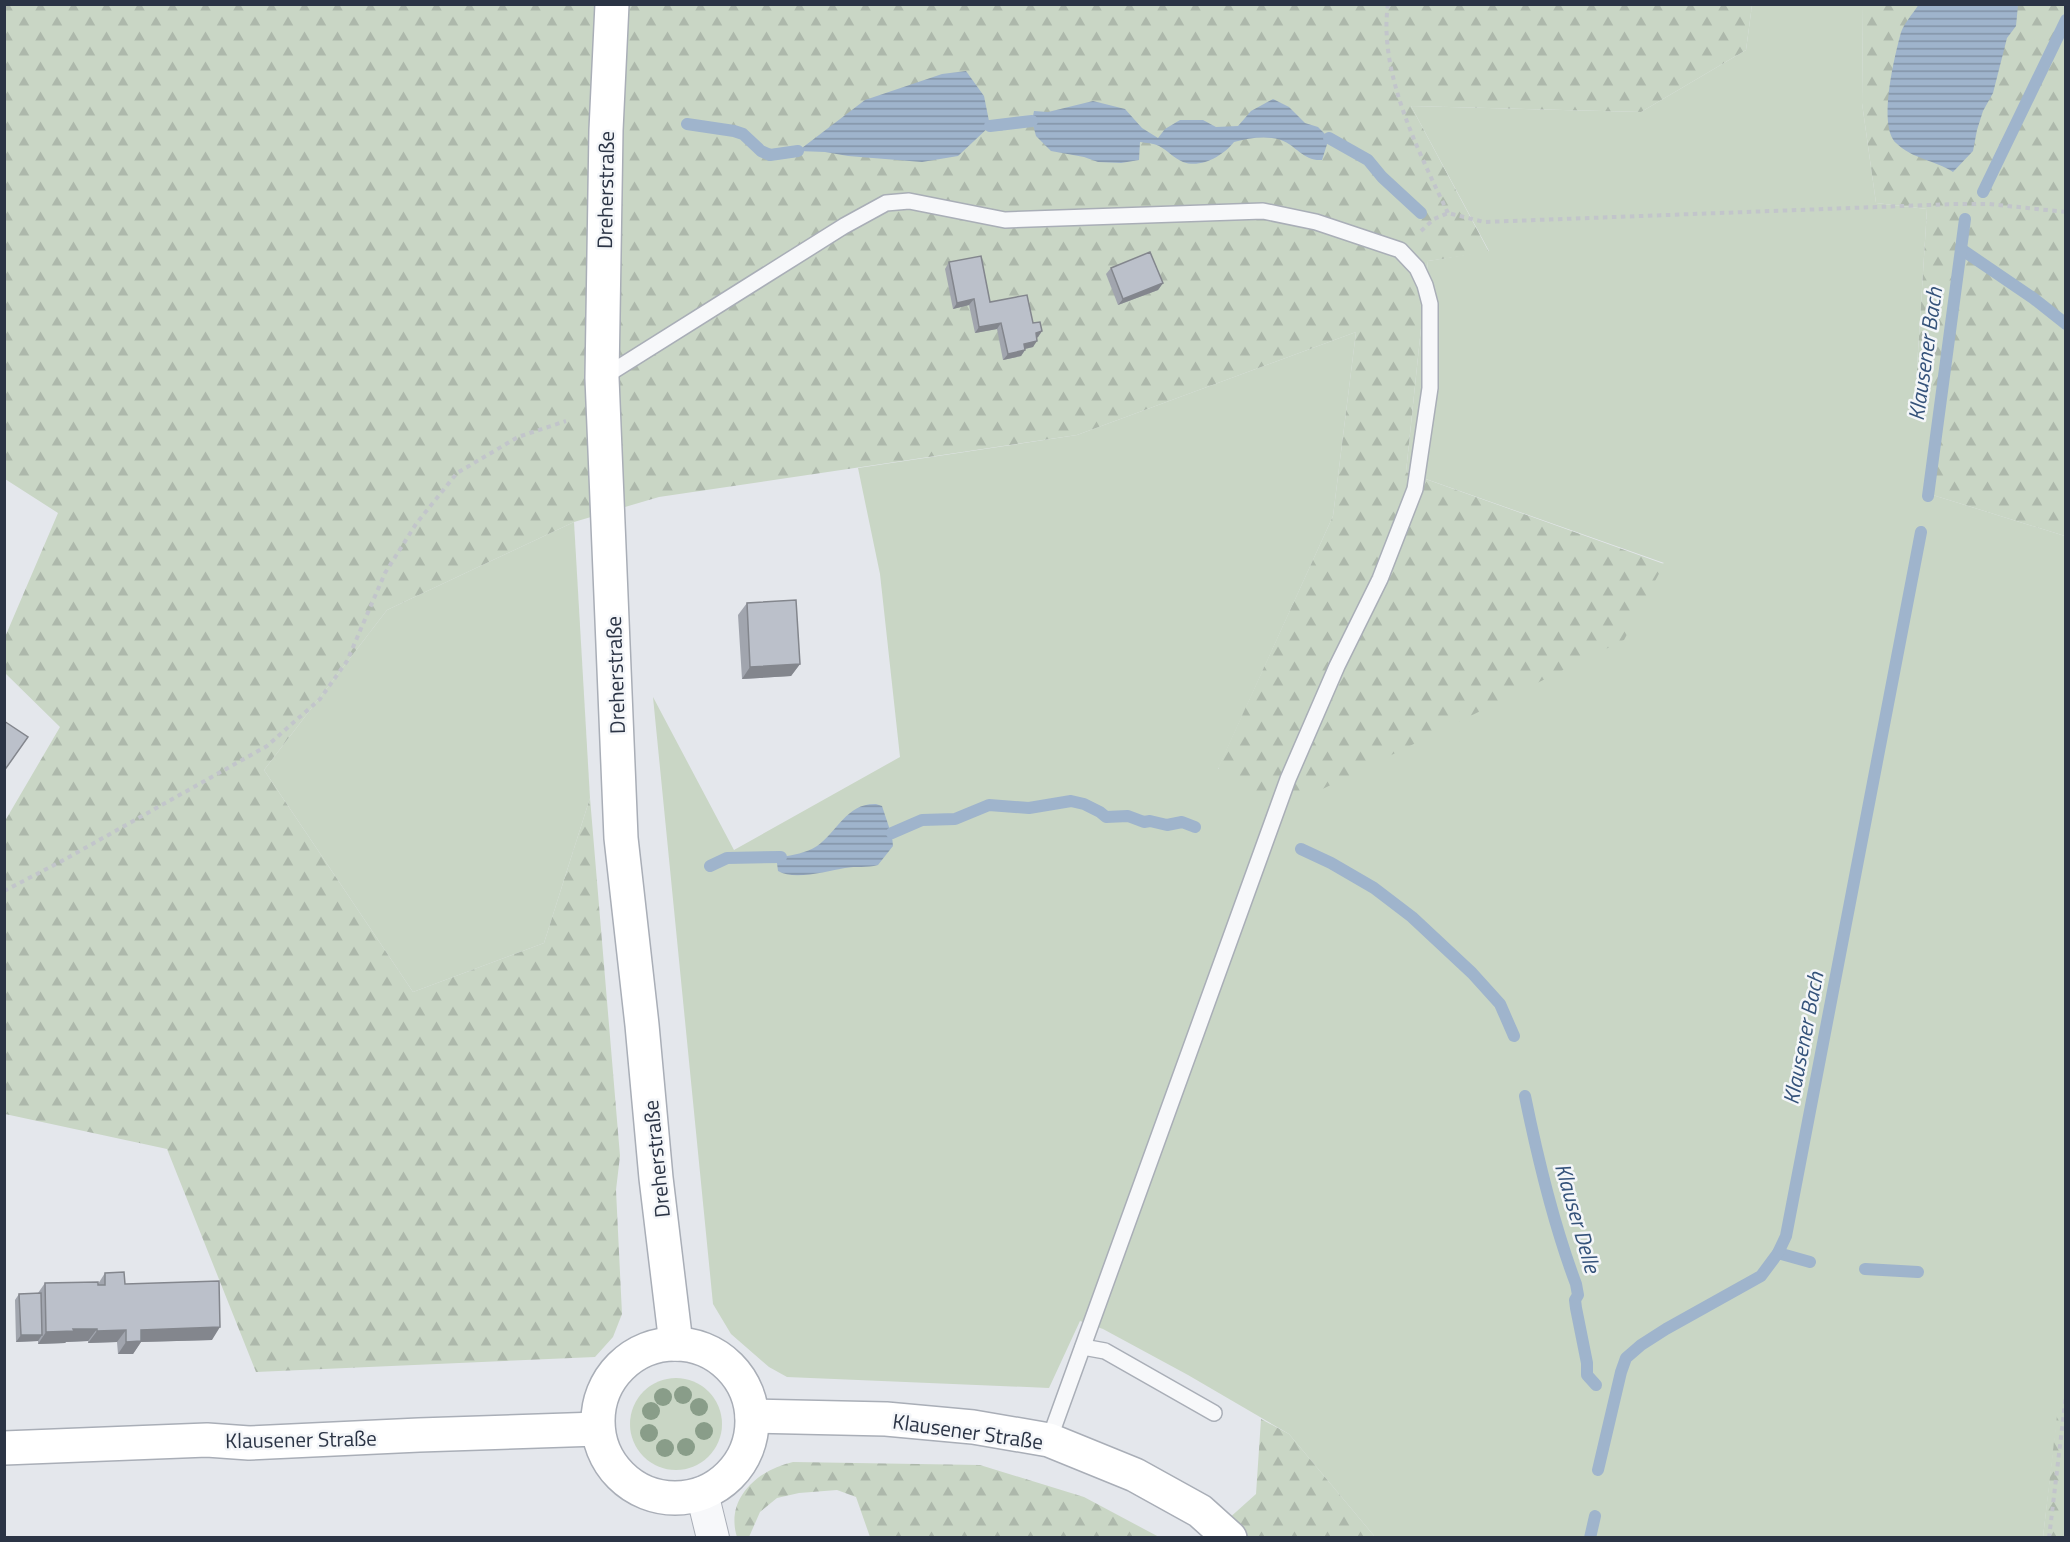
<svg xmlns="http://www.w3.org/2000/svg" width="2070" height="1542" viewBox="0 0 2070 1542" font-family="'Titillium Web',sans-serif">
	<defs>
		<pattern id="forest-firs" width="22" height="20" patternUnits="userSpaceOnUse" patternTransform="scale(1.5)"><rect width="22" height="20" fill="#c9d6c5"/><path d="M5 1l3.5 6h-7zM16 11l3.5 6h-7z" fill="#adb8ab"/></pattern>
		<pattern id="water-rules" width="6" height="5" patternUnits="userSpaceOnUse" patternTransform="scale(1.5)"><rect width="6" height="5" fill="#9fb4cc"/><path d="M0 2.5h6" fill="none" stroke="#8293a7"/></pattern>
	</defs>
	<rect width="100%" height="100%" fill="#e4e7ec"/>
	<g fill="#c9d6c5">
		<polygon points="1752,5 1863,5 1862,103 1876,203 1927,209 1916,383 1942,391 1923,492 2065,536 2066,1346 2043,1537 1375,1537 1289,1434 1188,1375 1103,1329 1080,1321 1049,1388 787,1377 769,1367 731,1334 713,1304 653,697 734,850 900,757 880,574 858,468 1077,435 1356,332 1333,516 1218,769 1664,563 1406,472 1428,261 1489,251 1411,106 1641,112 1746,50"/>
		<polygon points="574,522 590,798 544,943 413,992 264,770 387,610"/>
		<circle cx="676" cy="1424" r="46"/>
	</g>
	<g fill="url(#forest-firs)">
		<polygon points="5,5 1752,5 1746,50 1641,112 1411,106 1489,252 1428,261 1406,472 1664,564 1624,640 1270,815 1218,768 1333,516 1356,332 1077,435 659,497 574,522 387,610 264,770 413,992 544,943 590,798 620,1156 616,1190 622,1314 613,1337 595,1357 256,1372 167,1149 5,1114 5,821 60,727 5,673 5,637 58,513 5,479"/>
		<polygon points="1863,5 2065,5 2065,536 1923,492 1942,391 1916,384 1927,209 1876,203 1862,103"/>
		<polygon points="2065,1346 2065,1537 2043,1537"/>
		<polygon points="1261,1419 1289,1434 1375,1537 1207,1538 1256,1494"/>
		<path d="M 793,1462 L 980,1465 L 1084,1497 L 1159,1537 L 870,1537 L 856,1497 L 837,1490 L 799,1493 L 777,1498 L 760,1512 L 749,1537 L 737,1537 C 725,1499 757,1470 793,1462 Z"/>
	</g>
	<g fill="url(#water-rules)">
		<path d="M 1919,4 L 2018,5 L 2016,26 L 2007,38 L 1993,93 L 1983,111 L 1977,130 L 1973,151 L 1953,172 C 1935,160 1912,159 1896,143 C 1878,125 1894,59 1900,36 C 1902,25 1913,14 1919,4 Z"/>
		<polygon points="966,71 984,96 990,126 958,156 922,162 848,156 825,152 798,151 865,100 942,74"/>
		<path d="M 1273,99 L 1289,107 L 1305,123 L 1318,127 L 1329,138 L 1322,160 C 1303,161 1297,146 1281,140 C 1266,135 1249,138 1234,142 C 1224,155 1201,169 1183,162 C 1175,159 1167,150 1159,146 C 1153,143 1146,143 1140,142 L 1139,160 L 1121,163 L 1098,162 L 1084,157 L 1051,151 L 1036,136 L 1032,121 L 1034,111 L 1048,112 L 1093,101 L 1125,109 L 1142,128 L 1158,138 L 1165,129 L 1180,120 L 1203,120 L 1216,127 L 1238,126 L 1251,111 Z"/>
		<path d="M 876,804 L 882,806 L 892,836 L 893,846 L 878,865 C 867,868 856,866 845,868 C 827,871 794,881 778,871 L 777,863 L 781,857 C 793,855 806,853 817,846 C 838,831 847,803 876,804 Z"/>
	</g>
	<g fill="none" stroke-linecap="round" stroke-linejoin="round">
		<g stroke="#9fb4cc" stroke-width="12">
			<polyline points="687,124 734,131 743,134 761,151 770,155 798,151"/>
			<polyline points="990,126 1032,121"/>
			<polyline points="1329,138 1368,160 1382,177 1421,213"/>
			<polyline points="1983,192 2066,20"/>
			<polyline points="1961,249 2033,298 2066,324"/>
			<polyline points="1928,496 1965,219"/>
			<polyline points="892,833 922,820 955,819 989,805 1029,808 1071,801 1084,804 1100,812 1106,817 1128,816 1144,822 1150,821 1167,825 1182,822 1195,827"/>
			<polyline points="1301,849 1331,863 1374,888 1412,917 1472,973 1500,1004 1514,1036"/>
			<polyline points="710,866 727,858 781,857"/>
			<path d="M 1525,1096 C 1538,1160 1553,1223 1576,1284 L 1578,1295 L 1575,1300 L 1576,1308 L 1587,1363 L 1587,1375 L 1596,1385"/>
			<polyline points="1778,1253 1810,1262"/>
			<polyline points="1865,1269 1918,1272"/>
			<polyline points="1598,1470 1621,1372 1626,1358 1641,1345 1666,1329 1761,1276 1778,1253 1786,1236 1921,532"/>
			<polyline points="1590,1538 1595,1516"/>
		</g>
		<g stroke="#a9aeb7" stroke-width="18">
			<g id="service">
				<polyline points="602,378 844,226 886,203 909,201 1005,220 1263,211 1316,222 1400,250 1417,268 1425,285 1430,304 1430,388 1415,489 1380,579 1337,666 1288,779 1049,1440"/>
				<polyline points="1083,1347 1105,1351 1214,1413"/>
			</g>
		</g>
		<g stroke="#a9aeb7" stroke-width="34">
			<polyline id="minor" points="702,1493 713,1538"/>
		</g>
		<g stroke="#a9aeb7" stroke-width="36">
			<g id="secondary">
				<polyline points="612,4 606,130 602,378 621,838 642,1025 656,1178 676,1344"/>
				<circle cx="675" cy="1421" r="77"/>
				<polyline points="752,1416 886,1419 973,1427 1049,1440 1135,1475 1200,1511 1230,1538"/>
				<polyline points="4,1448 207,1440 249,1443 419,1435 598,1429"/>
			</g>
		</g>
		<g stroke="#c2c5cb" stroke-width="4" stroke-dasharray="4.5 4.5" stroke-linecap="butt">
			<path d="M 1388,4 C 1378,73 1419,152 1448,213"/>
			<polyline points="1421,231 1434,219 1448,213 1484,222 1955,204 1989,204 2066,212"/>
			<polyline points="4,891 60,862 267,746 320,699 347,661 385,573 416,524 457,473 518,437 566,421"/>
			<polyline points="2049,1538 2066,1395"/>
		</g>
		<use href="#service" stroke="#f7f8fa" stroke-width="15"/>
		<use href="#minor" stroke="#f7f8fa" stroke-width="32"/>
		<use href="#secondary" stroke="#fff" stroke-width="33"/>
	</g>
	<g fill="#899d89">
		<circle cx="683" cy="1395" r="9"/>
		<circle cx="663" cy="1397" r="9"/>
		<circle cx="699" cy="1407" r="9"/>
		<circle cx="651" cy="1411" r="9"/>
		<circle cx="704" cy="1431" r="9"/>
		<circle cx="649" cy="1433" r="9"/>
		<circle cx="686" cy="1447" r="9"/>
		<circle cx="665" cy="1448" r="9"/>
	</g>
	<g fill="#a1a5ae">
		<polygon points="949,262 990,302 1033,323 1042,331 1038,337 1037,338 1033,347 1025,349 1025,350 1021,356 1003,360 997,329 975,333 969,305 953,309 945,269"/>
		<polygon points="1111,268 1163,283 1158,290 1118,305 1106,274"/>
		<polygon points="747,603 800,664 791,676 742,679 738,615"/>
		<polygon points="105,1273 125,1284 212,1340 141,1342 133,1354 118,1354 117,1342 88,1343 88,1341 66,1342 65,1343 38,1344 38,1341 16,1342 15,1300 19,1294 38,1293 45,1283 98,1284"/>
	</g>
	<g fill="#83868d">
		<polygon points="1163,283 1158,290 1118,305 1123,299"/>
		<polygon points="974,299 969,305 953,309 957,303"/>
		<polygon points="1001,323 997,329 975,333 979,327"/>
		<polygon points="1042,331 1038,337 1031,339 1036,333"/>
		<polygon points="1037,341 1033,347 1020,350 1024,344"/>
		<polygon points="1025,350 1021,356 1003,360 1008,354"/>
		<polygon points="800,664 791,676 742,679 750,667"/>
		<polygon points="220,1327 212,1340 141,1342 133,1354 118,1354 126,1342 141,1330"/>
		<polygon points="73,1329 97,1329 88,1341 66,1342 65,1343 38,1344 46,1332"/>
		<polygon points="126,1330 117,1342 88,1343 97,1331"/>
		<polygon points="21,1335 42,1335 38,1341 16,1342"/>
	</g>
	<g fill="#bbc0ca" stroke="#83868d" stroke-width="1.5">
		<polygon points="1150,252 1163,283 1123,299 1111,268"/>
		<polygon points="981,256 990,302 1027,295 1033,323 1040,322 1042,331 1036,333 1037,341 1024,344 1025,350 1008,354 1001,323 979,327 974,299 957,303 949,262"/>
		<polygon points="796,600 800,664 750,667 747,603"/>
		<polygon points="4,721 28,737 4,771"/>
		<polygon points="124,1272 125,1284 219,1281 220,1327 141,1330 141,1341 126,1342 126,1330 97,1331 97,1329 73,1329 74,1331 46,1332 45,1283 98,1282 98,1285 105,1285 105,1273"/>
		<polygon points="41,1293 42,1335 21,1335 19,1294"/>
	</g>
	<g text-anchor="middle" dominant-baseline="central" stroke-width="5" stroke-linejoin="round" paint-order="stroke">
		<g font-size="21" fill="#2b3445" stroke="#f4f6f9">
			<text transform="translate(605 190) rotate(-89)">Dreherstraße</text>
			<text transform="translate(615 675) rotate(-92)">Dreherstraße</text>
			<text transform="translate(656 1159) rotate(-96)">Dreherstraße</text>
			<text transform="translate(968 1431) rotate(8)">Klausener Straße</text>
			<text transform="translate(301 1439) rotate(-1)">Klausener Straße</text>
		</g>
		<g font-size="22" font-style="italic" fill="#34527a" stroke="#f4f6f9">
			<text transform="translate(1925 354) rotate(-82)">Klausener Bach</text>
			<text transform="translate(1803 1038) rotate(-79)">Klausener Bach</text>
			<text transform="translate(1578 1218) rotate(74)">Klauser Delle</text>
		</g>
	</g>
	<rect width="2070" height="1542" fill="none" stroke="#2b3445" stroke-width="12"/>
</svg>
